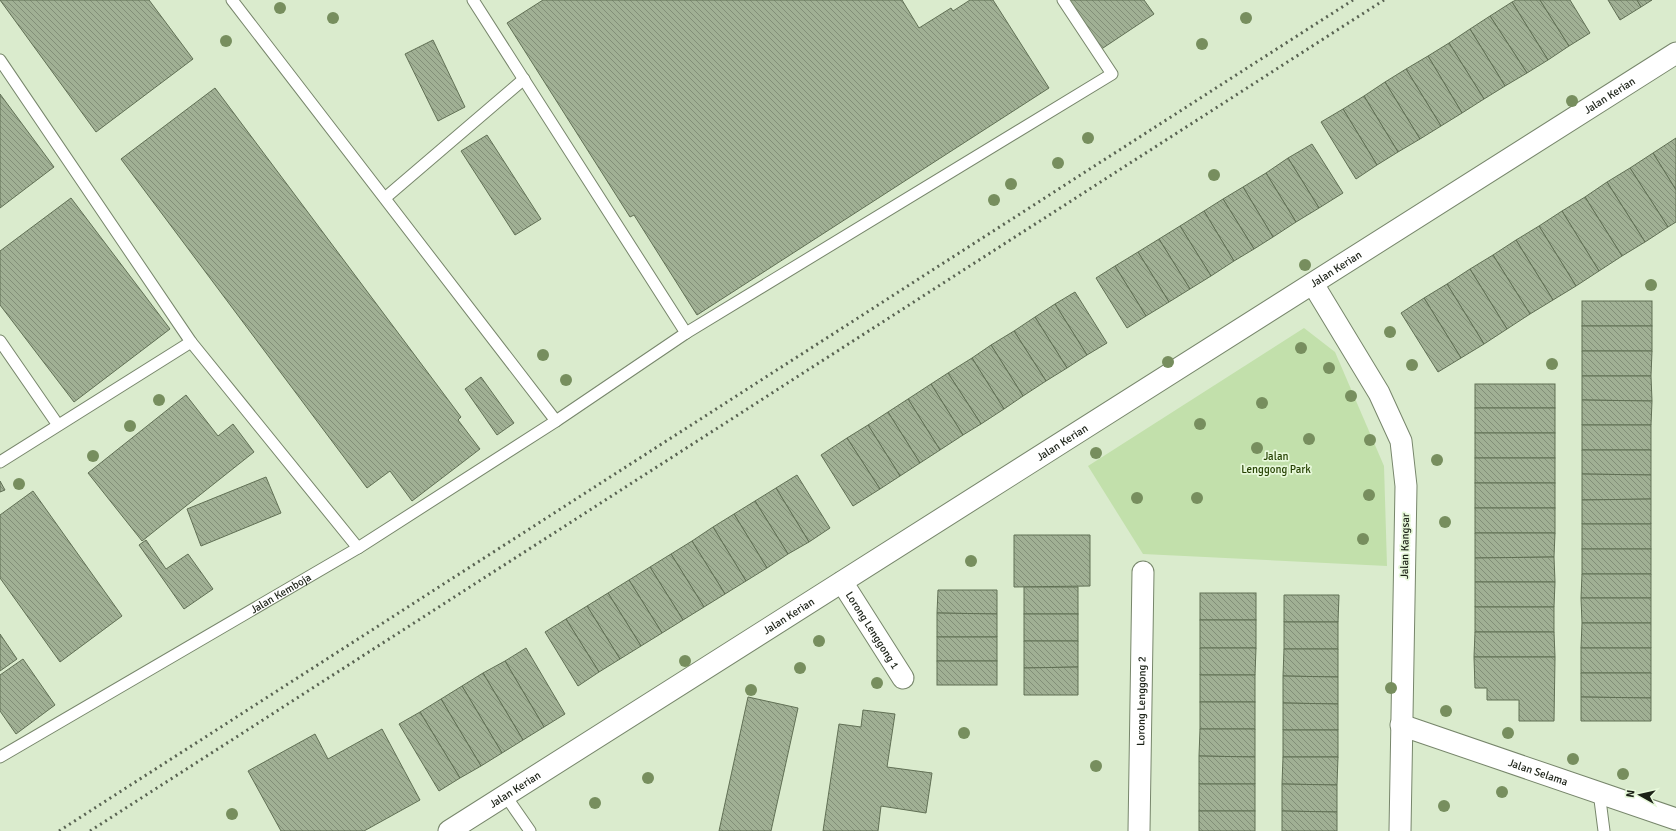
<svg xmlns="http://www.w3.org/2000/svg" width="1676" height="831" viewBox="0 0 1676 831" font-family="Signika,sans-serif">
	<defs>
		<pattern id="building-back-hatch" width="6" height="6" patternUnits="userSpaceOnUse"><rect width="6" height="6" fill="#a0b094"/><path d="M-1 5l2 2M0 0l6 6M5-1l2 2" fill="none" stroke="#828f78"/></pattern>
	</defs>
	<rect width="100%" height="100%" fill="#daebcd"/>
	<polygon fill="#c2e0ab" points="1304,328 1335,352 1384,466 1387,566 1143,554 1088,466"/>
	<g fill="url(#building-back-hatch)" stroke="#617055">
		<polygon points="0,0 149,0 193,59 96,132"/>
		<polygon points="543,0 902,0 919,28 951,8 953,11 970,0 993,0 1049,88 697,315 634,215 630,217 507,23"/>
		<polygon points="1067,0 1144,0 1154,14 1100,50"/>
		<polygon points="1516,0 1540,0 1569,46 1548,60 1512,2"/>
		<polygon points="1540,0 1570,0 1590,33 1569,46"/>
		<polygon points="1608,0 1637,0 1641,7 1620,20"/>
		<polygon points="1637,0 1652,0 1641,7"/>
		<polygon points="1512,2 1548,60 1527,73 1490,16"/>
		<polygon points="1490,16 1527,73 1505,86 1470,29"/>
		<polygon points="1470,29 1505,86 1484,99 1449,43"/>
		<polygon points="433,40 465,107 438,121 405,54"/>
		<polygon points="1449,43 1484,99 1462,113 1428,56"/>
		<polygon points="1428,56 1462,113 1441,126 1406,69"/>
		<polygon points="1406,69 1441,126 1420,139 1385,82"/>
		<polygon points="1385,82 1420,139 1398,152 1364,96"/>
		<polygon points="215,88 461,417 458,420 480,449 412,501 390,471 367,488 121,159"/>
		<polygon points="0,94 54,167 0,208"/>
		<polygon points="1364,96 1398,152 1377,165 1343,109"/>
		<polygon points="1343,109 1377,165 1356,179 1321,122"/>
		<polygon points="487,135 541,219 515,235 461,151"/>
		<polygon points="1676,138 1676,190 1653,153"/>
		<polygon points="1312,144 1343,193 1319,208 1288,158"/>
		<polygon points="1653,153 1676,190 1676,222 1668,227 1630,168"/>
		<polygon points="1288,158 1319,208 1296,222 1266,173"/>
		<polygon points="1630,168 1668,227 1645,242 1607,182"/>
		<polygon points="1266,173 1296,222 1273,237 1243,187"/>
		<polygon points="1607,182 1645,242 1622,256 1585,197"/>
		<polygon points="1243,187 1273,237 1254,249 1223,199"/>
		<polygon points="1585,197 1622,256 1599,271 1562,211"/>
		<polygon points="71,198 170,329 74,402 0,305 0,251"/>
		<polygon points="1223,199 1254,249 1234,261 1204,211"/>
		<polygon points="1204,211 1234,261 1211,276 1180,226"/>
		<polygon points="1562,211 1599,271 1576,286 1539,226"/>
		<polygon points="1180,226 1211,276 1190,289 1159,239"/>
		<polygon points="1539,226 1576,286 1553,300 1516,240"/>
		<polygon points="1159,239 1190,289 1169,302 1138,252"/>
		<polygon points="1516,240 1553,300 1530,314 1493,255"/>
		<polygon points="1138,252 1169,302 1146,316 1115,266"/>
		<polygon points="1493,255 1530,314 1507,329 1470,269"/>
		<polygon points="1115,266 1146,316 1127,328 1096,278"/>
		<polygon points="1470,269 1507,329 1484,344 1447,284"/>
		<polygon points="1447,284 1484,344 1461,358 1424,298"/>
		<polygon points="1075,292 1107,343 1087,355 1055,304"/>
		<polygon points="1424,298 1461,358 1438,372 1401,313"/>
		<rect x="1582" y="301" width="70" height="25"/>
		<polygon points="1055,304 1087,355 1067,368 1035,317"/>
		<polygon points="1035,317 1067,368 1046,381 1014,331"/>
		<rect x="1582" y="326" width="70" height="25"/>
		<polygon points="1014,331 1046,381 1023,396 991,345"/>
		<polygon points="991,345 1023,396 1004,409 972,358"/>
		<polygon points="1582,351 1652,351 1651,376 1582,376"/>
		<polygon points="972,358 1004,409 981,424 948,373"/>
		<polygon points="948,373 981,424 963,435 931,384"/>
		<polygon points="1582,376 1651,376 1652,401 1582,400"/>
		<polygon points="481,377 514,423 497,435 465,389"/>
		<polygon points="931,384 963,435 940,450 908,399"/>
		<rect x="1475" y="384" width="80" height="24"/>
		<polygon points="186,395 218,436 233,424 254,452 142,541 88,473"/>
		<polygon points="908,399 940,450 920,463 888,412"/>
		<polygon points="1582,400 1652,401 1651,425 1582,425"/>
		<rect x="1475" y="408" width="80" height="25"/>
		<polygon points="888,412 920,463 900,476 868,425"/>
		<polygon points="868,425 900,476 880,489 847,438"/>
		<rect x="1582" y="425" width="69" height="25"/>
		<rect x="1475" y="433" width="80" height="25"/>
		<polygon points="847,438 880,489 853,506 821,455"/>
		<polygon points="1582,450 1651,450 1651,475 1582,474"/>
		<rect x="1475" y="458" width="80" height="25"/>
		<polygon points="1582,474 1651,475 1651,499 1582,500"/>
		<polygon points="797,475 830,528 809,542 776,488"/>
		<polygon points="266,477 281,513 201,546 187,509"/>
		<polygon points="0,481 5,490 0,492"/>
		<rect x="1475" y="483" width="80" height="25"/>
		<polygon points="776,488 809,542 788,554 755,501"/>
		<polygon points="33,491 122,616 60,662 0,578 0,515"/>
		<polygon points="1651,499 1651,524 1582,524 1582,500"/>
		<polygon points="755,501 788,554 767,568 734,514"/>
		<rect x="1475" y="508" width="80" height="25"/>
		<polygon points="734,514 767,568 746,581 713,527"/>
		<rect x="1582" y="524" width="69" height="25"/>
		<polygon points="713,527 746,581 725,594 692,541"/>
		<polygon points="1475,533 1555,533 1554,557 1475,558"/>
		<polygon points="1014,535 1090,535 1090,586 1014,587"/>
		<polygon points="146,540 166,569 188,554 213,589 184,609 139,545"/>
		<polygon points="692,541 725,594 704,607 671,554"/>
		<rect x="1582" y="549" width="69" height="25"/>
		<polygon points="671,554 704,607 683,620 650,567"/>
		<polygon points="1554,557 1555,582 1475,582 1475,558"/>
		<polygon points="650,567 683,620 662,633 629,580"/>
		<polygon points="1582,574 1651,574 1651,598 1581,598"/>
		<polygon points="629,580 662,633 641,646 608,593"/>
		<polygon points="1475,582 1555,582 1554,607 1475,607"/>
		<rect x="1024" y="587" width="54" height="27"/>
		<polygon points="938,590 997,590 997,614 937,613"/>
		<polygon points="608,593 641,646 620,659 587,606"/>
		<rect x="1200" y="593" width="56" height="27"/>
		<polygon points="1284,595 1339,595 1338,622 1284,622"/>
		<polygon points="1581,598 1651,598 1651,623 1582,623"/>
		<polygon points="587,606 620,659 599,672 566,619"/>
		<rect x="1475" y="607" width="79" height="25"/>
		<polygon points="937,613 997,614 997,637 937,637"/>
		<rect x="1024" y="614" width="54" height="27"/>
		<polygon points="566,619 599,672 578,686 545,632"/>
		<rect x="1200" y="620" width="56" height="28"/>
		<rect x="1284" y="622" width="54" height="27"/>
		<polygon points="1582,623 1651,623 1651,648 1581,648"/>
		<polygon points="1475,632 1554,632 1555,657 1474,657"/>
		<polygon points="0,634 17,659 0,671"/>
		<rect x="937" y="637" width="60" height="24"/>
		<polygon points="1024,641 1078,641 1078,667 1024,668"/>
		<polygon points="526,648 565,714 544,727 505,661"/>
		<polygon points="1200,648 1256,648 1255,675 1200,675"/>
		<rect x="1581" y="648" width="70" height="25"/>
		<polygon points="1284,649 1338,649 1338,677 1283,676"/>
		<polygon points="1474,657 1555,657 1554,721 1519,721 1519,700 1487,700 1487,688 1475,688"/>
		<polygon points="23,659 55,705 16,734 0,711 0,675"/>
		<polygon points="505,661 544,727 523,740 483,673"/>
		<rect x="937" y="661" width="60" height="24"/>
		<polygon points="1078,667 1078,695 1024,695 1024,668"/>
		<polygon points="483,673 523,740 502,753 462,686"/>
		<polygon points="1581,673 1651,673 1651,698 1581,697"/>
		<rect x="1200" y="675" width="55" height="27"/>
		<polygon points="1283,676 1338,677 1338,704 1283,703"/>
		<polygon points="462,686 502,753 481,766 441,699"/>
		<polygon points="748,697 798,708 771,831 719,831"/>
		<polygon points="1581,697 1651,698 1651,721 1581,721"/>
		<polygon points="441,699 481,766 460,778 420,712"/>
		<rect x="1200" y="702" width="55" height="27"/>
		<polygon points="1283,703 1338,704 1338,730 1283,730"/>
		<polygon points="863,710 895,714 887,767 932,773 926,813 881,806 878,831 823,831 839,724 861,727"/>
		<polygon points="420,712 460,778 439,791 399,724"/>
		<polygon points="382,729 420,800 364,831 281,831 248,771 315,734 328,759"/>
		<polygon points="1200,729 1255,729 1255,757 1199,756"/>
		<rect x="1283" y="730" width="55" height="27"/>
		<polygon points="1199,756 1255,757 1255,784 1199,784"/>
		<polygon points="1283,757 1338,757 1337,785 1282,784"/>
		<rect x="1199" y="784" width="56" height="27"/>
		<polygon points="1282,784 1337,785 1337,812 1282,811"/>
		<rect x="1199" y="811" width="56" height="20"/>
		<polygon points="1282,811 1337,812 1337,831 1282,831"/>
	</g>
	<g fill="none" stroke-linecap="round" stroke-linejoin="round">
		<g stroke="#77866b" stroke-width="13">
			<g id="service">
				<polyline points="232,0 556,421"/>
				<polyline points="473,0 686,333"/>
				<polyline points="0,60 191,342 358,548"/>
				<polyline points="385,198 524,79"/>
				<polyline points="0,341 58,425"/>
				<polyline points="0,462 191,342"/>
				<path id="s1" d="M 0,757 L 358,548 L 556,421 L 686,333 L 1112,74 L 1063,0"/>
				<polyline points="1599,792 1604,831"/>
				<polyline points="505,795 530,831"/>
			</g>
		</g>
		<g stroke="#77866b" stroke-width="23">
			<g id="minor">
				<polyline points="1313,284 1379,393 1401,441 1406,486 1400,831"/>
				<path id="s2" d="M 842,582 L 903,678"/>
				<path id="s3" d="M 1401,725 L 1676,819"/>
				<path id="s4" d="M 449,831 L 1676,53"/>
				<path id="s5" d="M 1139,831 L 1143,572"/>
			</g>
		</g>
		<use href="#service" stroke="#fff" stroke-width="11"/>
		<use href="#minor" stroke="#fff" stroke-width="21"/>
		<g stroke="#596352" stroke-width="3" stroke-dasharray="2 4" stroke-linecap="butt">
			<polyline points="59,831 1353,0"/>
			<polyline points="90,831 1384,0"/>
		</g>
	</g>
	<g fill="#778e5e">
		<circle cx="280" cy="8" r="6"/>
		<circle cx="333" cy="18" r="6"/>
		<circle cx="1246" cy="18" r="6"/>
		<circle cx="226" cy="41" r="6"/>
		<circle cx="1202" cy="44" r="6"/>
		<circle cx="1572" cy="101" r="6"/>
		<circle cx="1088" cy="138" r="6"/>
		<circle cx="1058" cy="163" r="6"/>
		<circle cx="1214" cy="175" r="6"/>
		<circle cx="1011" cy="184" r="6"/>
		<circle cx="994" cy="200" r="6"/>
		<circle cx="1305" cy="265" r="6"/>
		<circle cx="1651" cy="285" r="6"/>
		<circle cx="1390" cy="332" r="6"/>
		<circle cx="1301" cy="348" r="6"/>
		<circle cx="543" cy="355" r="6"/>
		<circle cx="1168" cy="362" r="6"/>
		<circle cx="1552" cy="364" r="6"/>
		<circle cx="1412" cy="365" r="6"/>
		<circle cx="1329" cy="368" r="6"/>
		<circle cx="566" cy="380" r="6"/>
		<circle cx="1351" cy="396" r="6"/>
		<circle cx="159" cy="400" r="6"/>
		<circle cx="1262" cy="403" r="6"/>
		<circle cx="1200" cy="424" r="6"/>
		<circle cx="130" cy="426" r="6"/>
		<circle cx="1309" cy="439" r="6"/>
		<circle cx="1370" cy="440" r="6"/>
		<circle cx="1257" cy="448" r="6"/>
		<circle cx="1096" cy="453" r="6"/>
		<circle cx="93" cy="456" r="6"/>
		<circle cx="1437" cy="460" r="6"/>
		<circle cx="19" cy="484" r="6"/>
		<circle cx="1369" cy="495" r="6"/>
		<circle cx="1137" cy="498" r="6"/>
		<circle cx="1197" cy="498" r="6"/>
		<circle cx="1445" cy="522" r="6"/>
		<circle cx="1363" cy="539" r="6"/>
		<circle cx="971" cy="561" r="6"/>
		<circle cx="819" cy="641" r="6"/>
		<circle cx="685" cy="661" r="6"/>
		<circle cx="800" cy="668" r="6"/>
		<circle cx="877" cy="683" r="6"/>
		<circle cx="1391" cy="688" r="6"/>
		<circle cx="751" cy="690" r="6"/>
		<circle cx="1446" cy="711" r="6"/>
		<circle cx="964" cy="733" r="6"/>
		<circle cx="1508" cy="733" r="6"/>
		<circle cx="1573" cy="759" r="6"/>
		<circle cx="1096" cy="766" r="6"/>
		<circle cx="1623" cy="774" r="6"/>
		<circle cx="648" cy="778" r="6"/>
		<circle cx="1502" cy="792" r="6"/>
		<circle cx="595" cy="803" r="6"/>
		<circle cx="1444" cy="806" r="6"/>
		<circle cx="232" cy="814" r="6"/>
	</g>
	<g text-anchor="middle" dominant-baseline="central" stroke-width="3.5" stroke-linejoin="round" paint-order="stroke">
		<g font-size="11" fill="#1b2116" stroke="#e7f8da">
			<text stroke="none"><textPath href="#s4" startOffset="1374">Jalan Kerian</textPath></text>
			<text stroke="none"><textPath href="#s4" startOffset="1050">Jalan Kerian</textPath></text>
			<text stroke="none"><textPath href="#s4" startOffset="726">Jalan Kerian</textPath></text>
			<text transform="translate(1405 546) rotate(-89)">Jalan Kangsar</text>
			<text stroke="none"><textPath href="#s1" startOffset="325">Jalan Kemboja</textPath></text>
			<text stroke="none"><textPath href="#s4" startOffset="402">Jalan Kerian</textPath></text>
			<text stroke="none"><textPath href="#s2" startOffset="57">Lorong Lenggong 1</textPath></text>
			<text stroke="none"><textPath href="#s5" startOffset="130">Lorong Lenggong 2</textPath></text>
			<text stroke="none"><textPath href="#s3" startOffset="145">Jalan Selama</textPath></text>
			<text stroke="none"><textPath href="#s4" startOffset="78">Jalan Kerian</textPath></text>
		</g>
		<g font-size="11" fill="#264203" stroke="#e7f8da">
			<text x="1276" y="456">Jalan<tspan x="1276" dy="13">Lenggong Park</tspan></text>
		</g>
	</g>
	<g transform="translate(1640 795) rotate(278)" stroke="#e7f8da" stroke-width="3" paint-order="stroke">
	<path d="M0-3L7 15L0 10L-7 15Z" fill="#1b2116"/>
	<text y="-6" font-size="11" font-weight="bold" text-anchor="middle" fill="#1b2116">N</text>
	</g>
</svg>
